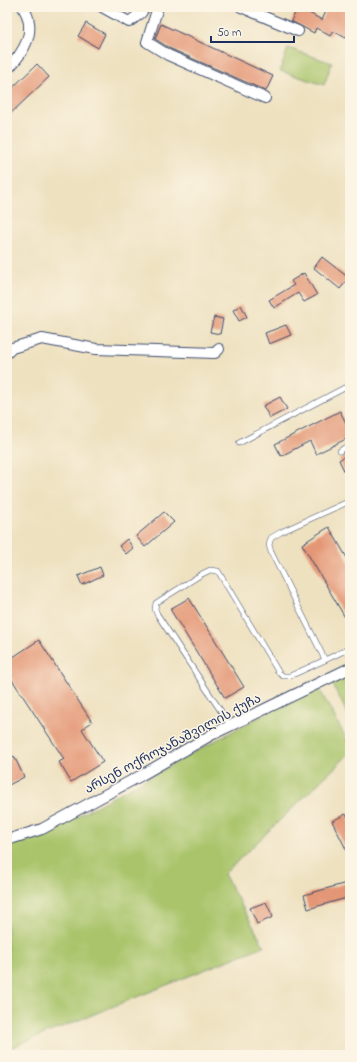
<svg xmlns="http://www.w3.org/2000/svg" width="357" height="1062" viewBox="0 0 357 1062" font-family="'Indie Flower','Noto Sans Georgian',sans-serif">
	<rect width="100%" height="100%" fill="#fcf5e5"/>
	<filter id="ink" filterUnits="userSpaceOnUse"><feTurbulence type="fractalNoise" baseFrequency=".025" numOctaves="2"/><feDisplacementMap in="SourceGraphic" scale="8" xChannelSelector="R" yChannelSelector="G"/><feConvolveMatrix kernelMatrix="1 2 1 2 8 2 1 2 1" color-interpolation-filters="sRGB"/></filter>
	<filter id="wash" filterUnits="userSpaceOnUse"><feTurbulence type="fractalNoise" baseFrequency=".012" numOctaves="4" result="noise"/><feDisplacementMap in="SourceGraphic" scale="16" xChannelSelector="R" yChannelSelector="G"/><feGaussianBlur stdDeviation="0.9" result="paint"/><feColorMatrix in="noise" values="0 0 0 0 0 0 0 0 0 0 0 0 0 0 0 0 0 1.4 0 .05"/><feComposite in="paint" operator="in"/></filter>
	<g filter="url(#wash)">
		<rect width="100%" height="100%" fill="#eee1c0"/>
		<g fill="#a9c46a" stroke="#627a64">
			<polygon points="288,48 332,63 324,85 280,71"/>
			<polygon points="350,674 350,719 332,683"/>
			<polygon points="317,685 350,745 350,753 224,874 264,946 7,1049 7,845 38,838"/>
		</g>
		<g id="blocks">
			<g fill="#e49776">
				<polygon points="298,7 322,20 328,7 346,7 350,9 350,30 346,38 333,31 330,36 316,28 314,33 291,21"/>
				<polygon points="86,23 105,34 98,48 78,36"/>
				<polygon points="161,24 273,76 266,91 171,49 155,39"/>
				<polygon points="37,64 49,77 7,117 7,93"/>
				<polygon points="322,257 349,278 340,289 314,268"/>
				<polygon points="304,273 317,295 304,302 298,293 274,308 269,300 294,285 291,281"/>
				<polygon points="241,305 247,317 239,321 233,310"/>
				<polygon points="214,317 223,319 220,334 210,332"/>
				<polygon points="286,325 291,335 269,344 265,333"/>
				<polygon points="280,397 287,409 270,418 263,406"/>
				<polygon points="340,411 350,431 350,437 316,454 310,441 281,456 275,444"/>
				<polygon points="350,453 350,483 339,460"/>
				<polygon points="164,512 174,522 145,547 136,536"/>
				<polygon points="329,527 350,563 350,626 302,544"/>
				<polygon points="127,539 133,548 126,554 119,546"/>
				<polygon points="100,567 103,575 82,585 78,576"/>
				<polygon points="189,598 244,687 225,698 170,609"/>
				<polygon points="39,640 92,722 82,729 103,762 71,782 59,762 64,759 7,672 7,661"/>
				<polygon points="14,756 24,777 7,786 7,760"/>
				<polygon points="346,814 350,821 350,857 332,821"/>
				<polygon points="350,882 350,897 308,909 304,895"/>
				<polygon points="266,902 273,917 257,924 250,908"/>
			</g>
		</g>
	</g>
	<g filter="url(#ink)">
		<use href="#blocks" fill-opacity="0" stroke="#3b4a6d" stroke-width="1"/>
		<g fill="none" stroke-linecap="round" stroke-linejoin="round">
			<g stroke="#3b4a6d" stroke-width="6">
				<g id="lane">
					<polyline points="239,443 350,385"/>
					<polyline points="340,451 350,444"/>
					<polyline points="325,660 350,648"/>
					<polyline points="230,725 157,614 155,609 156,603 202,574 210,570 218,571 279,673 283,676 290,676 325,660 271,552 269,545 271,538 281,532 350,501"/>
				</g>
			</g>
			<g stroke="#3b4a6d" stroke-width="12">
				<g id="street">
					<polyline points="102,7 129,22 141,13 145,7"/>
					<polyline points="158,7 147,42 168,55 265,98"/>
					<polyline points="241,7 298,31"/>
					<path d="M 7,70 C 24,52 38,31 23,7"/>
					<polyline points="7,353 12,348 42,339 96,349 215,353 219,349"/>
					<polyline points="7,840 42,829 140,776 211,735 350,668"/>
				</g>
			</g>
			<use href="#lane" stroke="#fff" stroke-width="5"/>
			<use href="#street" stroke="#fff" stroke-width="10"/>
		</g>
	</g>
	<g text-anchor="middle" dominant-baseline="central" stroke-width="3" stroke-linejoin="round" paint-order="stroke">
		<g font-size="13" fill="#1b2f5e" stroke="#fcf5e5">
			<text transform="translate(173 744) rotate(-28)">არსენ ოქროჯანაშვილის ქუჩა</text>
		</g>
	</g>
	<rect width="357" height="1062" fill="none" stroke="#fcf5e5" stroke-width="24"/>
	<path d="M211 36v6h83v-6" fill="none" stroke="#1b2f5e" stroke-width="2"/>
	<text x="217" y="36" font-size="12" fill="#1b2f5e" stroke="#fcf5e5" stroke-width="3" paint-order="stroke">50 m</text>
</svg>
